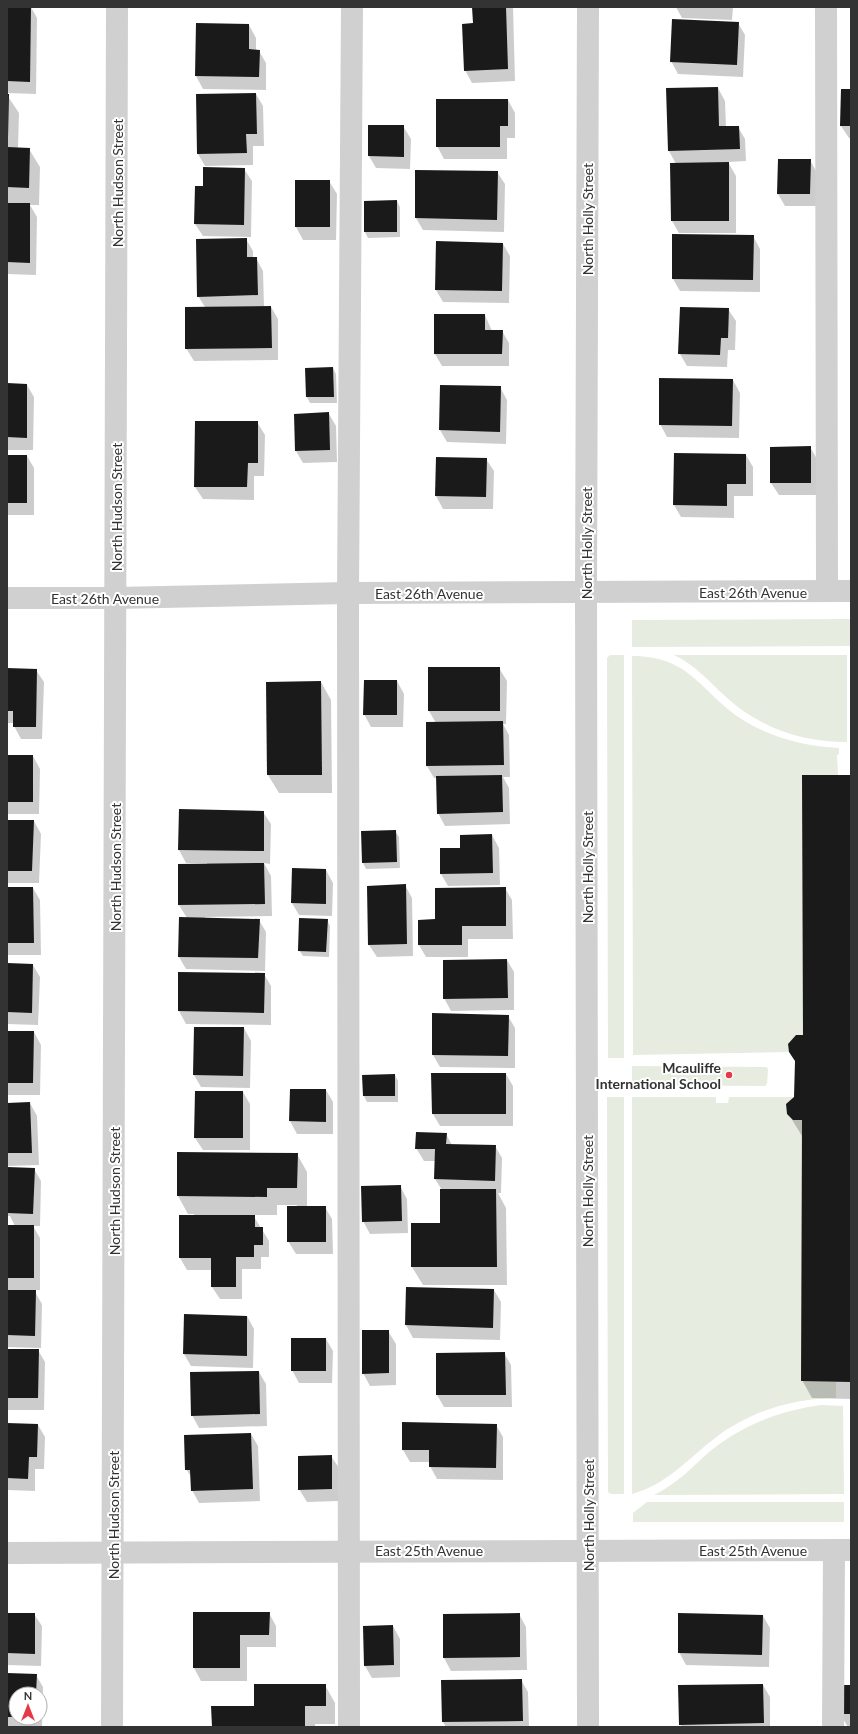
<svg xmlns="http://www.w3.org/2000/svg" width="858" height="1734" viewBox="0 0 858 1734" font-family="Lato,sans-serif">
	<rect width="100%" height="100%" fill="#fff"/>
	<g fill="#e6ecdf">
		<polygon points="851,619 851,646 632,647 632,620"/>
		<polygon points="610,655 624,655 624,1058 608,1058 607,658"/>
		<path d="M 674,655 L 847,655 L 847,742 C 801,742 760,728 726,697 C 708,681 697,666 674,655 Z"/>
		<path d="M 632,656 C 691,656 700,692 743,720 C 772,738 805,746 839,748 L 839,754 L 837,755 L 838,775 L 803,1035 L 796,1035 L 788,1044 L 789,1052 L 633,1055 Z"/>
		<polygon points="632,1066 766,1067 768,1069 767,1084 765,1086 632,1085"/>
		<polygon points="607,1097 624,1097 624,1494 611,1494 608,1492"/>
		<path d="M 632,1097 L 716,1097 L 716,1103 L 728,1103 L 729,1097 L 794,1097 L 786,1104 L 787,1114 L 793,1120 L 802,1120 L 801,1380 L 836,1382 L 836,1398 C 793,1398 749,1412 715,1438 C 688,1459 666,1485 632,1494 Z"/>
		<path d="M 821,1405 L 843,1406 L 844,1494 L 654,1495 C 678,1483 690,1469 709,1452 C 742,1425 779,1411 821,1405 Z"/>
		<polygon points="647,1502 844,1502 844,1522 633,1522 633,1513"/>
	</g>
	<g fill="#0003" fill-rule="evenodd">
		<polygon points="7,7 31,7 37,18 36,94 7,93"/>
		<polygon points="473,7 513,7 515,81 472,83 465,70 474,24"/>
		<polygon points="676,7 733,7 732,20 682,18"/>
		<polygon points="738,23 745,35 743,77 678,74 671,61"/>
		<polygon points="197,24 249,25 256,38 256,50 259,51 266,63 266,90 203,89 196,76"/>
		<polygon points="718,88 725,101 726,127 738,127 745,139 746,161 728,162 736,176 736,233 679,233 672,221 676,164 669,151 667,89"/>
		<polygon points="851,90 851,138 849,138 841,126"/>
		<polygon points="256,94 263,106 264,146 253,146 253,165 205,166 198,154"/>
		<polygon points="7,95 19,113 18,148 29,149 40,167 39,205 30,205 37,217 36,275 7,274"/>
		<polygon points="508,100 515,113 515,138 507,138 507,159 444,159 437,146"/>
		<polygon points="403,126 411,139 410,169 376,168 369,156"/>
		<polygon points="810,160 817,173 817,206 785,206 778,194"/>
		<polygon points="244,169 252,181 251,237 203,236 195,224 204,188"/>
		<polygon points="497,172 505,184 504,232 423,230 416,218"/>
		<polygon points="296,181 329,181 337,194 336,240 303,240 296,227"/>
		<polygon points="397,201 400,207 400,237 368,238 365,232"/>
		<polygon points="673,235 753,236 760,249 760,292 680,291 673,279"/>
		<polygon points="246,239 253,251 253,258 256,258 263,271 264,307 271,307 278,319 278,360 194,361 186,348 205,307 198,296"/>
		<polygon points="503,244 510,256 509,303 443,302 436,290"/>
		<polygon points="728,309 736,321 735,350 728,350 727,367 687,366 680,354"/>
		<polygon points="435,315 485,315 492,331 502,331 509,343 509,366 442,366 435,354"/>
		<polygon points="333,368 336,374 337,403 310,403 307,397"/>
		<polygon points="733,380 740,393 739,438 667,437 660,424"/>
		<polygon points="7,384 27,385 34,397 33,450 7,450"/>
		<polygon points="441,386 500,387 507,400 506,444 447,442 440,430"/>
		<polygon points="329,414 336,426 337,462 303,463 296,451 295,415"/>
		<polygon points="257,422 265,435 264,476 254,476 254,500 203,499 195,487"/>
		<polygon points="810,447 817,459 818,495 779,495 771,483 771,448"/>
		<polygon points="746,455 753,467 753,496 734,496 734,518 681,517 674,505"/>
		<polygon points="7,456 27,456 34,468 34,515 7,515"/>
		<polygon points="437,458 486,459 494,471 493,509 443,509 436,496"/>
		<polygon points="499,668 507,681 506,724 503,724 509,735 510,777 503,777 509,788 510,824 445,826 438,813 437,778 434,778 427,766 436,723 429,711"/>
		<polygon points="7,669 36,670 44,682 42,739 21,739 14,726 14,723 7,723"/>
		<polygon points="397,681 404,694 403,727 371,727 364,714"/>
		<polygon points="321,682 331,700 332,793 279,793 268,775 267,683"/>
		<polygon points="7,756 33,756 40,769 39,814 7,814"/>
		<polygon points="851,776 851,1399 812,1398 802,1380 802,1136 788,1113 795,1097 796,1062 790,1052 804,1036"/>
		<polygon points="180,810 263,812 271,824 270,864 264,863 271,876 272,916 205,917 205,919 259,920 266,932 265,971 186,969 179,957 187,918 179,905 207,865 207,863 186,863 179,850"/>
		<polygon points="7,821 34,821 41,834 39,883 7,883"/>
		<polygon points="395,831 399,837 400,868 366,869 363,863"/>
		<polygon points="492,835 499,848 500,885 448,886 441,874 461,849"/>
		<polygon points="326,870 333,883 332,916 299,915 292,903"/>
		<polygon points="405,885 412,898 413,956 377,957 369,945 368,886"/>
		<polygon points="7,888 33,888 40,900 41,955 7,955"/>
		<polygon points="505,888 512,900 513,939 468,939 468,957 426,957 419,945 419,921 436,920"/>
		<polygon points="327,920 330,926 329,957 303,956 299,950"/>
		<polygon points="507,960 514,972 514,1010 451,1011 444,998"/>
		<polygon points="7,964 33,965 40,977 38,1025 7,1024"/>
		<polygon points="179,973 264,974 271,986 271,1025 186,1024 179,1011"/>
		<polygon points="508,1016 515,1028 515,1068 440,1067 433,1055"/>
		<polygon points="244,1028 251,1041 250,1088 201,1087 194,1075"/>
		<polygon points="7,1032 34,1032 41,1045 40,1095 7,1095"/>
		<polygon points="506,1074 513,1086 513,1126 440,1126 433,1114"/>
		<polygon points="395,1075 398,1081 398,1102 367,1102 364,1096 363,1076"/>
		<polygon points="290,1090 326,1090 333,1102 333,1134 297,1134 290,1121"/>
		<polygon points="196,1092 243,1092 250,1104 250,1150 203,1150 195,1138"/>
		<polygon points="30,1103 37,1116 39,1165 7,1166 7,1104"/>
		<polygon points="446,1134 452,1145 495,1146 502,1158 501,1193 498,1193 506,1208 507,1285 423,1285 412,1267 441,1224 442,1190 435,1179 436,1161 424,1161 416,1148"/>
		<polygon points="178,1153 297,1154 307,1172 307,1207 325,1207 332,1219 333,1254 296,1254 288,1241 297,1205 277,1205 277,1215 253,1215 269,1241 269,1257 261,1257 261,1269 242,1269 242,1299 220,1299 212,1287 212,1270 187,1270 180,1258 180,1216 194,1216 194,1214 188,1214 178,1196"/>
		<polygon points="7,1168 34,1169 41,1181 40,1226 33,1226 40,1238 40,1290 34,1290 42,1304 41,1348 7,1347 7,1226 15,1226 10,1216 7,1216"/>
		<polygon points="400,1186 407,1199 408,1233 370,1234 363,1221"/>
		<polygon points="407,1288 494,1290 501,1302 500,1340 413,1338 406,1325"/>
		<polygon points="185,1315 247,1316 254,1329 253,1368 191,1366 184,1354"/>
		<polygon points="388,1331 396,1344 396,1385 370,1386 363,1373"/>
		<polygon points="326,1339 333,1351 332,1383 299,1383 292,1370"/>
		<polygon points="7,1350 38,1350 45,1362 44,1410 7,1410"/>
		<polygon points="504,1353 511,1365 512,1407 444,1407 437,1395"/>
		<polygon points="259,1372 266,1384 267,1426 199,1428 192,1415"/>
		<polygon points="403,1423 496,1425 503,1437 503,1480 437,1479 430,1466 430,1462 410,1462 403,1450"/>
		<polygon points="7,1424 38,1425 45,1437 44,1469 35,1469 35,1491 7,1490"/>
		<polygon points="251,1434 258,1446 260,1501 199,1503 192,1490 192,1478 186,1469"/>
		<polygon points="331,1456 339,1468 339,1501 307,1502 299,1489"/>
		<polygon points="7,1613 34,1614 42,1626 41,1666 7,1665"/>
		<polygon points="194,1613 269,1613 276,1626 276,1647 247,1647 247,1681 201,1681 194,1668"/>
		<polygon points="519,1614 526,1627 527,1670 451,1671 444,1658 444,1615"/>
		<polygon points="763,1616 770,1628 769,1667 686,1665 679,1652"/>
		<polygon points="393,1626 400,1639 400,1677 372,1678 365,1666"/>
		<path d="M 7,1674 L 36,1675 L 43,1687 L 42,1727 L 7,1727 ZM 16,1694 L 40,1694 L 40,1718 L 16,1718 Z"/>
		<polygon points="521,1680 528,1692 529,1727 446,1727 443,1722 442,1681"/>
		<polygon points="325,1685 335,1703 335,1724 315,1724 315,1727 213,1727 255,1707"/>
		<polygon points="763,1685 770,1697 770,1727 682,1727 680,1724"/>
		<polygon points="851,1686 851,1727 848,1727 840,1714"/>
	</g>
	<g fill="#1a1a1a">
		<polygon points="7,7 31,7 30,82 7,81"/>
		<polygon points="472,7 506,7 508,69 464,71 462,24 473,23"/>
		<polygon points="672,19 739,22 737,65 670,62"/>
		<polygon points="196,23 249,24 249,49 260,50 259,77 195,76"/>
		<polygon points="718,87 719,126 739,126 740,149 668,151 666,88"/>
		<polygon points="841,89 851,89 851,126 840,126"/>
		<polygon points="256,93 257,134 246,134 247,153 197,154 196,94"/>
		<polygon points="7,94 9,94 8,138 7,138"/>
		<polygon points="436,99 508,99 508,126 500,126 500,147 436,147"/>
		<polygon points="368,125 404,125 404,157 368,156"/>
		<polygon points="7,147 30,148 29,188 7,187"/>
		<polygon points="778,159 811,159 810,194 777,194"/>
		<polygon points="729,162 729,221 671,221 670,163"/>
		<polygon points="203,167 245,168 244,225 194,224 195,186 203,186"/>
		<polygon points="415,170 498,171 497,220 415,218"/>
		<rect x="295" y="180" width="35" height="47"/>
		<polygon points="397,200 397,232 364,232 364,201"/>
		<polygon points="7,203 30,203 30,263 7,262"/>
		<polygon points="672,234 754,235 753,280 672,279"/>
		<polygon points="247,238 247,257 257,257 258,295 197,297 196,239"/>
		<polygon points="436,241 503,243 502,291 435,290"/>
		<polygon points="271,306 272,348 185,349 185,307"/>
		<polygon points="680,307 729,308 728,338 721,338 720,355 678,354"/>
		<polygon points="434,314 485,314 485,330 503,330 502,354 434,354"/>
		<polygon points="333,367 334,397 306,397 305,368"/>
		<polygon points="659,378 733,379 732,426 659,425"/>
		<polygon points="7,383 27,384 27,438 7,437"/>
		<polygon points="440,385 501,386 500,432 439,430"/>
		<polygon points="329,412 330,450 295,451 294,414"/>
		<polygon points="195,421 258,421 258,463 248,463 247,487 194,487"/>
		<polygon points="811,446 811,483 770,483 770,447"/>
		<polygon points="674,453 746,454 746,484 727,484 727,506 673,505"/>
		<rect x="7" y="455" width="20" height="48"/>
		<polygon points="436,457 487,458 486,497 435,496"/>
		<rect x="428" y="667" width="72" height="44"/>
		<polygon points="7,668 37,669 36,727 13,727 13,711 7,711"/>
		<polygon points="364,680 397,680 397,715 363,715"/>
		<polygon points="321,681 322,775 267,775 266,682"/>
		<polygon points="503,721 504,765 426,766 426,722"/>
		<rect x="7" y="755" width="26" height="47"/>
		<polygon points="502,775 503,812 437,814 436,776"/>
		<polygon points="802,775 851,775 851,1382 801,1381 802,1120 793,1120 787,1114 786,1104 794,1097 795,1061 789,1052 788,1044 796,1035 803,1035"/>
		<polygon points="179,809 264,811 264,851 178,850"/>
		<polygon points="7,820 34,820 32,871 7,871"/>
		<polygon points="396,830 397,862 362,863 361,831"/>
		<polygon points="492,834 493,873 440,874 440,848 460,848 460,835"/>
		<polygon points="264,863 265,904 178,905 178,864"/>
		<polygon points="292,868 326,869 326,904 291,903"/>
		<polygon points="406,884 407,944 368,945 367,886"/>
		<polygon points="7,887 33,887 34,943 7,943"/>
		<polygon points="506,887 506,926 462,926 462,945 418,945 418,920 435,919 435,888"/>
		<polygon points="179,917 260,919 258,958 178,957"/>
		<polygon points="299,918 328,919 326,952 298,951"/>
		<polygon points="507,959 508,998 443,999 443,960"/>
		<polygon points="7,963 33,964 32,1013 7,1012"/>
		<polygon points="178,972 265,973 264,1013 178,1011"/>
		<polygon points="432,1013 509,1015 508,1056 432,1055"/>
		<polygon points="194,1027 244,1027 243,1076 193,1075"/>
		<polygon points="7,1031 34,1031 33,1083 7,1083"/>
		<polygon points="431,1073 506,1073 506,1114 432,1114"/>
		<polygon points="395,1074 395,1096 363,1096 362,1075"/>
		<polygon points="290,1089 326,1089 326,1122 289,1121"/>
		<polygon points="195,1091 243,1091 243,1138 194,1138"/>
		<polygon points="30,1102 32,1153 7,1153 7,1103"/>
		<polygon points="416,1132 447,1133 446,1144 496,1145 495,1181 434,1179 435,1149 415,1149"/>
		<polygon points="177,1152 298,1153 297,1188 267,1188 267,1197 177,1196"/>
		<polygon points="7,1167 35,1168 33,1214 7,1213"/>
		<polygon points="401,1185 402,1221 362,1222 361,1186"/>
		<polygon points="440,1189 496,1189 497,1267 411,1267 411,1223 440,1223"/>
		<rect x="287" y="1206" width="39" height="36"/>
		<polygon points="179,1215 255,1215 255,1227 263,1227 263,1245 254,1245 254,1257 236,1257 236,1287 211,1287 211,1258 179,1258"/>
		<rect x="7" y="1225" width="27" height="53"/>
		<polygon points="406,1287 494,1289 493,1328 405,1325"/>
		<polygon points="7,1290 36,1290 35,1336 7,1335"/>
		<polygon points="184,1314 247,1316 247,1356 183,1354"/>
		<polygon points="362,1330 389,1330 389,1373 362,1374"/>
		<rect x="291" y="1338" width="35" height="33"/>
		<polygon points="7,1349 39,1349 38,1398 7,1398"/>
		<polygon points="505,1352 506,1395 436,1395 436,1353"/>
		<polygon points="259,1371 260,1414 191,1416 190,1372"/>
		<polygon points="402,1422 497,1424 496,1468 429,1467 429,1450 402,1450"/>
		<polygon points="7,1423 38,1424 37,1457 29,1457 28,1479 7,1478"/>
		<polygon points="251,1433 253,1489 191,1491 190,1470 185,1470 184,1435"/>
		<polygon points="332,1455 332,1489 298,1490 298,1456"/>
		<polygon points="193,1612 270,1612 269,1635 240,1635 240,1668 193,1668"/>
		<polygon points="7,1613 35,1613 35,1654 7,1653"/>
		<polygon points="520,1613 520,1657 443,1658 443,1614"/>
		<polygon points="678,1613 763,1615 762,1655 678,1653"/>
		<polygon points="393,1625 394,1665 364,1666 363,1626"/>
		<polygon points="7,1673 37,1674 36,1694 16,1694 16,1717 7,1717"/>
		<polygon points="522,1679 523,1721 442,1722 441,1680"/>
		<polygon points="254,1684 326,1684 326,1706 305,1706 305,1727 212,1727 211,1706 254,1706"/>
		<polygon points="763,1684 764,1723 679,1725 678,1685"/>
		<rect x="839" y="1685" width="12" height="29"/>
	</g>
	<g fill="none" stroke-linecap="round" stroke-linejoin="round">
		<g stroke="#d0d0d0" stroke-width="22">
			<polyline points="588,7 586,592 588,1727"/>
			<polyline points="826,7 827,591"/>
			<polyline points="7,598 116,598 348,593 851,591"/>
			<polyline points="7,1553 851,1550"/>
			<polyline points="112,1727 117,7"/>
			<polyline points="349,1727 348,593 352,7"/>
			<polyline points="833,1727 834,1550"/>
		</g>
	</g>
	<circle fill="#e63946" stroke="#fff" stroke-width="1.5" cx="729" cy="1075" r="4"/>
	<g text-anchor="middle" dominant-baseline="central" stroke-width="4" stroke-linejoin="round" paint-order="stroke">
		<g font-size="14" fill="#333" stroke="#fff">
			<text transform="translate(117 183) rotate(-90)">North Hudson Street</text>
			<text transform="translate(587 219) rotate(-90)">North Holly Street</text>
			<text transform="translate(116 507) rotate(-90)">North Hudson Street</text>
			<text transform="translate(586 543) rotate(-90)">North Holly Street</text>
			<text x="753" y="592">East 26th Avenue</text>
			<text x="429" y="593">East 26th Avenue</text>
			<text x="105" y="598">East 26th Avenue</text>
			<text transform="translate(115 867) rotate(-90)">North Hudson Street</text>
			<text transform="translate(587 867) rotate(-90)">North Holly Street</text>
			<text transform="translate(114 1191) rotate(-90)">North Hudson Street</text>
			<text transform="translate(587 1191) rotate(-90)">North Holly Street</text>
			<text transform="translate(113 1515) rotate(-90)">North Hudson Street</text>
			<text transform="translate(588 1515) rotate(-90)">North Holly Street</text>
			<text x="429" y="1550">East 25th Avenue</text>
			<text x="753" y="1550">East 25th Avenue</text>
		</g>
		<g font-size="14" font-weight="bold" fill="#333" stroke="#fff" text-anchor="end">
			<text x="721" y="1067">Mcauliffe<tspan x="721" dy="16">International School</tspan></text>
		</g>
	</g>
	<rect width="858" height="1734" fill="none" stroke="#333333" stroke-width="16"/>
	<g transform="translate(28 1706)"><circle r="19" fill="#ffffff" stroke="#adadad"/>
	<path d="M0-3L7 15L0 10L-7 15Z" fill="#e63946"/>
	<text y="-6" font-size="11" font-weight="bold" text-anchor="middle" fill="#333333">N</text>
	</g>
</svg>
